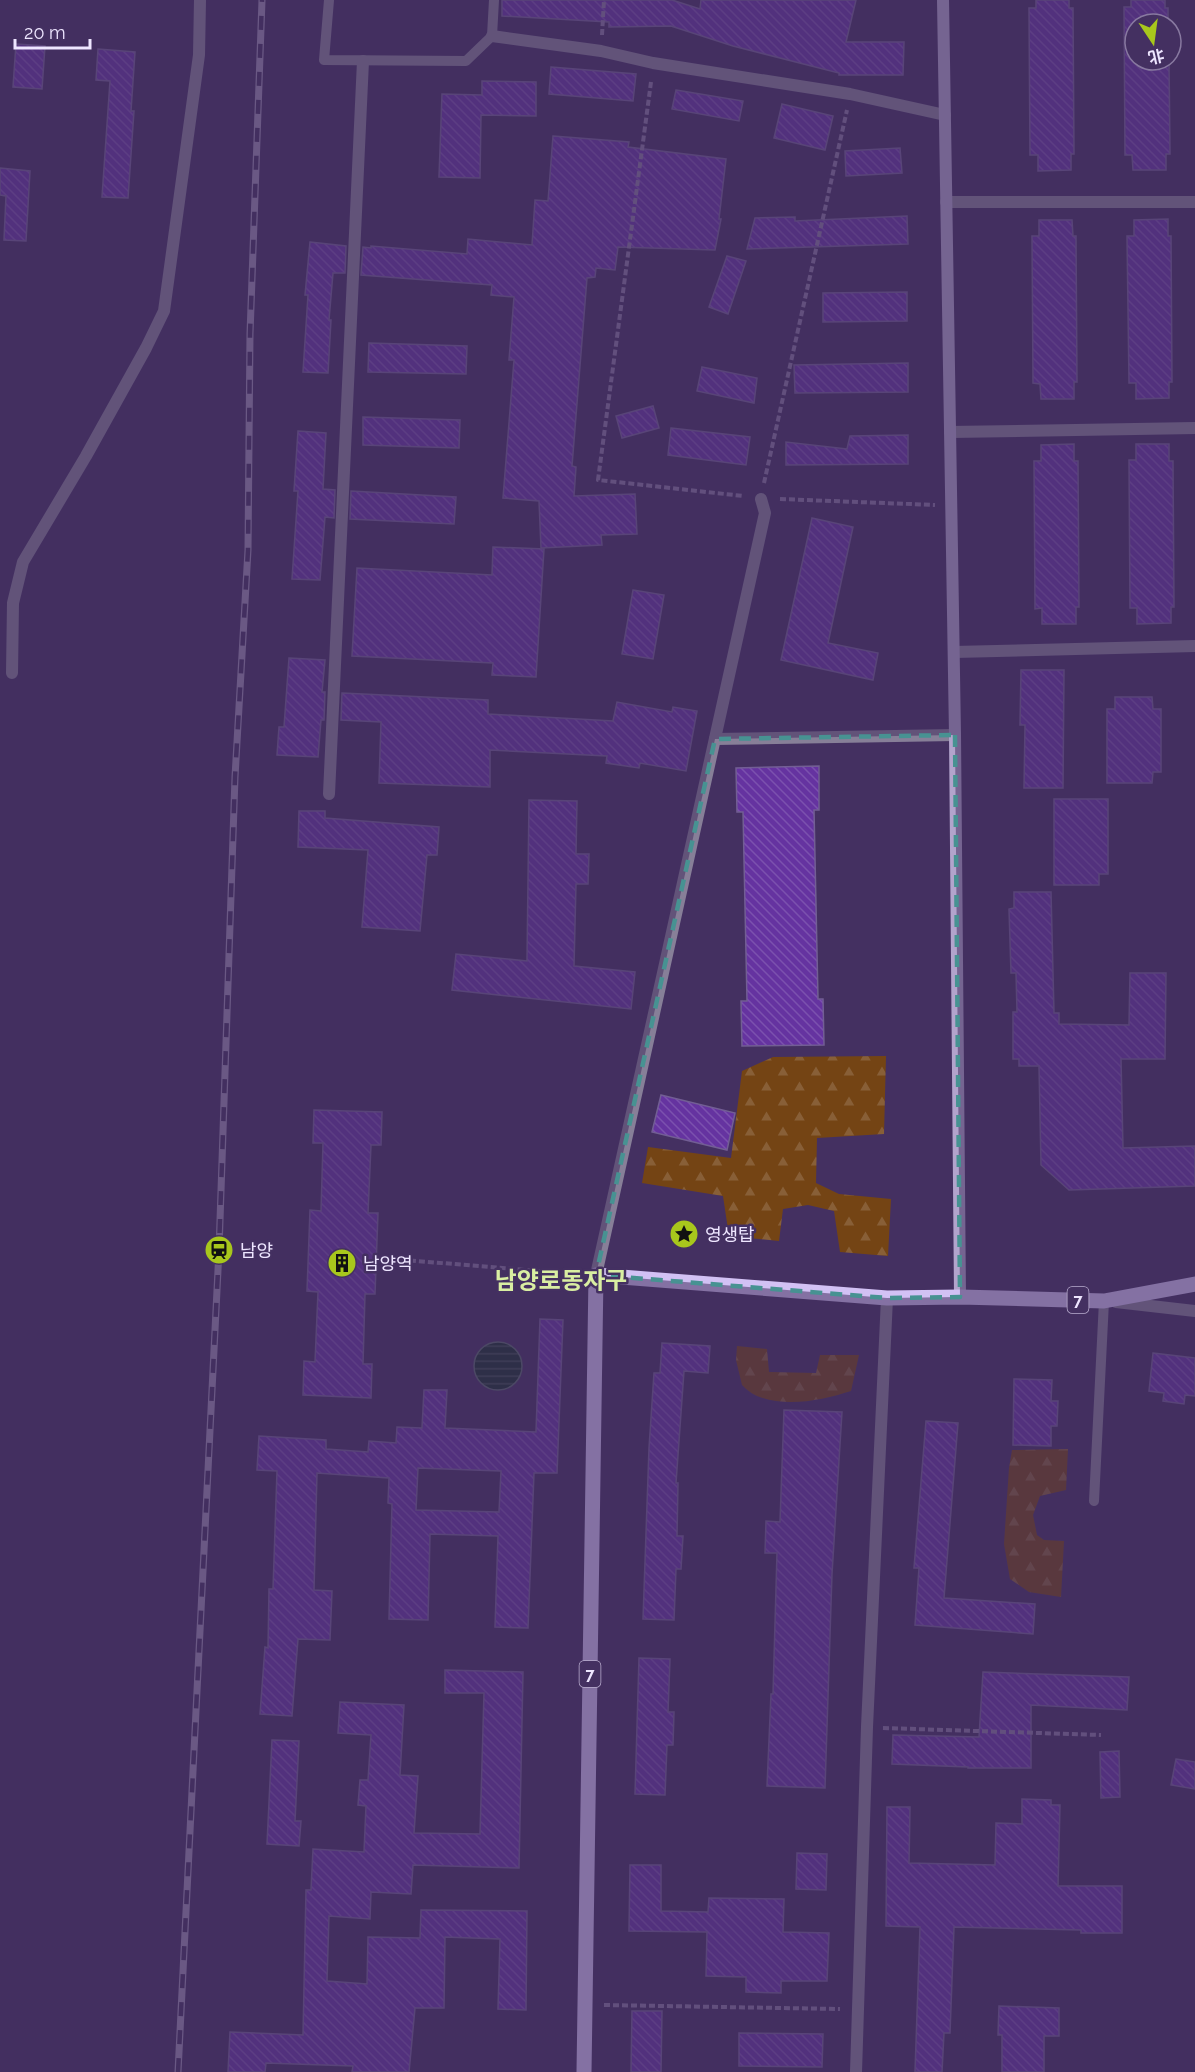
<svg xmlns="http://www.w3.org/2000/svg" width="1195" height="2072" viewBox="0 0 1195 2072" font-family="Raleway,'Noto Sans SC','Noto Sans KR',sans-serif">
	<defs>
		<pattern id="forest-firs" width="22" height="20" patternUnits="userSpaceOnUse" patternTransform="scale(1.5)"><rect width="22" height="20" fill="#744414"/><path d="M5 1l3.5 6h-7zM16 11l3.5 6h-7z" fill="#885f37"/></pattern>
		<pattern id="water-rules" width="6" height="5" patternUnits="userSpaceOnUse" patternTransform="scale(1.5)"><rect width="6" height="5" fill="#16302b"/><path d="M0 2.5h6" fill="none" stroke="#384e4b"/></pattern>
		<pattern id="building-back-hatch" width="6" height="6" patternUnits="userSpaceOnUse" patternTransform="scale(1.5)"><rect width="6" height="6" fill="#6533a0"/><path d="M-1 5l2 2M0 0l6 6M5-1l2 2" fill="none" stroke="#7b51ae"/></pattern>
	</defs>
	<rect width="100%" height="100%" fill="#443061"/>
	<g fill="url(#forest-firs)">
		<polygon points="886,1056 884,1134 817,1138 816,1183 839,1194 891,1199 888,1256 840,1252 834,1211 808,1205 783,1209 779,1241 729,1236 723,1196 642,1183 648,1147 731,1158 742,1071 773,1057"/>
		<path d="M 737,1346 L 767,1349 L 769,1372 L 816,1373 L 820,1355 L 859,1355 L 851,1391 C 823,1400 786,1408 757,1396 C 752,1394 746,1389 742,1385 L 736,1360 Z"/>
		<polygon points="1068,1449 1066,1490 1040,1496 1033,1515 1037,1535 1044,1540 1064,1541 1061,1597 1029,1592 1010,1579 1004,1544 1009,1468 1012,1450"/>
	</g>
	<circle fill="url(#water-rules)" stroke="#57676b" stroke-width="1.5" cx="498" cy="1366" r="24"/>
	<g fill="url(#building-back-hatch)" stroke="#725e94" stroke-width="1.5" fill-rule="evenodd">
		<polygon points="502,0 672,0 700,9 701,0 856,0 846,42 904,42 903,75 839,75 839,73 733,46 671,26 609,27 609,22 502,16"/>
		<polygon points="1036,0 1069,0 1069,8 1073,8 1074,154 1071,154 1071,170 1038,171 1038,155 1030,155 1029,8 1036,8"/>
		<polygon points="1131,0 1165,0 1165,8 1168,8 1168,24 1135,24 1135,60 1169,60 1170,154 1166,154 1166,170 1133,170 1132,155 1125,155 1124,7 1131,7"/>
		<polygon points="16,44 45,46 42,89 13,87"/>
		<polygon points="98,49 135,52 131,111 134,111 128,198 102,197 110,81 96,80"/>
		<polygon points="551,67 636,74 633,101 549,94"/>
		<polygon points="482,81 536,82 536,116 481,115 480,178 439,177 442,94 482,95"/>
		<polygon points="676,90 743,101 739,121 672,109"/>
		<polygon points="782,104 833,116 825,150 774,138"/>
		<polygon points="553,136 629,142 628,147 726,159 719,219 721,219 715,250 618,247 615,270 596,268 595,277 587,278 572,466 576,467 574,496 635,494 637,534 601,535 602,545 541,548 539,501 503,498 514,360 509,360 514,297 491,295 492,285 361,275 363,247 371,248 371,246 467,254 468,239 532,245 535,200 548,201"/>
		<polygon points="900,148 902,173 846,176 845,151"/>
		<polygon points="0,168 30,171 26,241 4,240 6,196 0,195"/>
		<polygon points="907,216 908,244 747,249 755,218 795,217 795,221"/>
		<polygon points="1168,219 1168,236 1171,236 1172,382 1169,382 1169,398 1136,399 1136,383 1129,383 1127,236 1134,236 1134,220"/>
		<polygon points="1039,220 1072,220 1073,236 1076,236 1077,382 1074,382 1074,399 1041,399 1040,384 1033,383 1032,236 1039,236"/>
		<polygon points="310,242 346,246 345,273 333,273 329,320 331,320 328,373 303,372 308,295 305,295"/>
		<polygon points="727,256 746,261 728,314 709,307"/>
		<polygon points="907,292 907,321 823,322 823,293"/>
		<polygon points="369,343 467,346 466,374 368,372"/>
		<polygon points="908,363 908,392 795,393 794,365"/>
		<polygon points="702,367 757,378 754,403 697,391"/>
		<polygon points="653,406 659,428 622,438 616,416"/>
		<polygon points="363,417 460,420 459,448 363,445"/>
		<polygon points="671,428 750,437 746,465 668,455"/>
		<polygon points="298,431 326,433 323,489 335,490 334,518 325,517 320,580 292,579 298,491 294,491"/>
		<polygon points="908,435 908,464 786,465 786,442 847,449 850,436"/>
		<polygon points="1074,444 1074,461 1078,461 1079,607 1076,607 1076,624 1042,624 1042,608 1035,609 1034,461 1041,461 1041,445"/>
		<polygon points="1136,444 1169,444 1169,461 1173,461 1174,607 1171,607 1171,623 1137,624 1137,608 1130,608 1129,460 1136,460"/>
		<polygon points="351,491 456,497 454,524 350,519"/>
		<polygon points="812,518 853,527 828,643 878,653 873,680 781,660"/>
		<polygon points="493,547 544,549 536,677 492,675 493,663 352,656 357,568 492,575"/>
		<polygon points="633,590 664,595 653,659 622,654"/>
		<polygon points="289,658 325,660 322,692 325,692 324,720 321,720 318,757 277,755 279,727 284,727"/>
		<polygon points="1021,670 1064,670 1063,788 1024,788 1025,725 1020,725"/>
		<polygon points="342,693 488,700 488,714 613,721 617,702 672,712 673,707 697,711 686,771 640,763 639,768 606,763 607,756 490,750 490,787 379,783 381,722 341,720"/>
		<polygon points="1115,697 1152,697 1153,709 1161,709 1161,772 1153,772 1152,783 1107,783 1107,709 1115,709"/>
		<polygon points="819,766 819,810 814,810 818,999 823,999 824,1045 742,1046 741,1001 747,1001 743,812 737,812 736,768"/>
		<polygon points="1054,799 1108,799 1108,874 1099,874 1099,885 1054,885"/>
		<polygon points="529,800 577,801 576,854 589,854 588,884 576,884 574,966 635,972 631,1009 452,990 456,954 527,961"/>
		<polygon points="299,811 325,811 325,818 439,827 437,855 427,855 420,931 362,927 368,850 298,847"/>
		<polygon points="1014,892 1051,892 1054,1013 1059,1013 1059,1024 1129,1025 1130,973 1166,973 1165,1059 1121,1059 1123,1148 1195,1146 1195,1186 1069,1190 1041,1165 1039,1066 1019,1066 1019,1059 1013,1059 1013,1012 1017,1012 1016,973 1011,973 1009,909 1014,908"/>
		<polygon points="661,1095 735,1113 727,1150 652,1132"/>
		<polygon points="314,1110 382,1112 381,1145 371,1145 368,1213 378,1213 375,1294 365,1294 363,1364 372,1364 371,1398 303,1395 304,1361 315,1362 318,1292 307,1291 310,1210 321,1211 323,1143 313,1143"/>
		<path d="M 540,1319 L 563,1320 L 557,1473 L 534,1473 L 528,1628 L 495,1627 L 498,1536 L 430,1534 L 428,1620 L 389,1619 L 392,1504 L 388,1503 L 389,1478 L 317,1473 L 314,1590 L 332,1591 L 330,1640 L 298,1639 L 292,1716 L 260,1714 L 265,1647 L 268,1648 L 269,1589 L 273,1589 L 277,1471 L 257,1470 L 259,1436 L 326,1440 L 326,1449 L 368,1452 L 369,1441 L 396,1443 L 397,1427 L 422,1428 L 424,1390 L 447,1390 L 445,1428 L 536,1432 ZM 418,1468 L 501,1471 L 499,1512 L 416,1510 Z"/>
		<polygon points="662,1343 710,1346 708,1373 684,1371 676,1483 678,1483 677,1536 683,1536 681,1569 676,1569 674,1620 643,1619 649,1448 654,1373 660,1373"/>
		<polygon points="1153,1353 1195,1358 1195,1396 1185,1395 1184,1404 1163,1401 1164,1393 1149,1391"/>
		<polygon points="1014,1379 1052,1380 1051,1401 1058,1401 1057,1426 1051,1426 1051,1446 1013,1445"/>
		<polygon points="784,1410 842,1412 832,1574 825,1788 767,1786 771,1694 773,1694 777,1553 765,1553 766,1521 780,1522"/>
		<polygon points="926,1421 958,1423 944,1598 1035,1604 1033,1634 915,1625 919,1568 914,1568"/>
		<polygon points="639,1658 670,1659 668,1712 674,1712 673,1745 667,1745 665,1795 635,1794"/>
		<polygon points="445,1670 523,1672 519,1868 413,1865 411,1894 371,1892 370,1919 329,1916 327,1981 367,1984 368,1937 420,1938 421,1910 527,1911 526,2010 498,2009 500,1939 445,1937 444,2008 415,2008 409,2072 352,2072 353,2066 266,2063 265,2072 228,2072 230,2032 303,2035 306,1890 311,1890 313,1849 364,1852 366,1806 358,1805 360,1780 368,1780 371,1735 338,1733 340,1702 404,1705 400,1775 418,1776 414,1833 480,1834 484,1693 445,1693"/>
		<polygon points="983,1672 1129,1677 1127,1710 1031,1705 1031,1768 968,1768 968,1767 892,1764 893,1735 979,1737"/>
		<polygon points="272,1740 299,1741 295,1821 301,1821 299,1846 267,1844"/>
		<polygon points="1119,1751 1120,1797 1101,1798 1100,1752"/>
		<polygon points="1176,1759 1195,1762 1195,1789 1171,1785"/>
		<polygon points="1022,1799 1051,1800 1051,1805 1060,1805 1058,1886 1122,1886 1122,1933 1081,1933 1081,1930 954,1927 950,2033 944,2033 942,2072 915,2072 920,1927 886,1926 887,1807 910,1807 909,1863 995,1865 996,1823 1022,1824"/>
		<polygon points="797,1853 827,1854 826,1890 796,1889"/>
		<polygon points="630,1865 661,1865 661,1911 708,1912 709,1898 784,1899 783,1932 829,1933 827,1981 781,1981 781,1993 746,1992 746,1977 706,1976 707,1932 629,1931"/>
		<polygon points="999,2006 1059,2008 1059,2036 1044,2036 1044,2072 1002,2072 1002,2035 998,2035"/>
		<polygon points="632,2011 662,2011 661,2072 631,2072"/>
		<polygon points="739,2033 823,2034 822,2067 739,2066"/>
	</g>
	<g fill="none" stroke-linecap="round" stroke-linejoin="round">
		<g stroke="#87779f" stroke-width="4" stroke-dasharray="6 3" stroke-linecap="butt">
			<polyline points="602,35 604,0"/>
			<polyline points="651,82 598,480 743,496"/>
			<polyline points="764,483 847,110"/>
			<polyline points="780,499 935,505"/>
			<polyline points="392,1259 577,1274"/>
			<polyline points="883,1728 1101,1735"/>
			<polyline points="604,2005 840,2009"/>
		</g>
		<g stroke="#877f98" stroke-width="10">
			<polyline points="329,0 324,60 466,61 492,36 494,0"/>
			<polyline points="1094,1501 1104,1301"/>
		</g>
		<g stroke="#877f98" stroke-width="12">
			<polyline points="492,36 601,51 653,63 850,94 945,115"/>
			<polyline points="946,202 1195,202"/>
			<polyline points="950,432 1195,428"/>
			<polyline points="954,652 1195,646"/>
			<polyline points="12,673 13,603 23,562 86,456 146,348 164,311 199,55 200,0"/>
			<polyline points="715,739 955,735"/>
			<polyline points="329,794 363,61"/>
			<polyline points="596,1275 765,513 761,499"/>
			<polyline points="1116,1302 1195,1311"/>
			<polyline points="856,2072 867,1727 887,1298"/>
		</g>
		<polyline stroke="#b2a4cc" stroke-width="12" points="943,0 955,735 960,1297"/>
		<polyline stroke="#d2c1f4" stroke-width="15" points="584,2072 596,1275 887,1298 960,1297 1104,1301 1195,1284"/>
		<g stroke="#998bb0" stroke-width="7">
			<polyline id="rail" points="178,2072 219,1250 235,777 248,550 250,334 262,0"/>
		</g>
		<use href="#rail" stroke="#443061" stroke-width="4.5" stroke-dasharray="14" stroke-linecap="butt"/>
	</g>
	<path d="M0 0H1195V2072H0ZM 955,735 L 960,1297 L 887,1298 L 596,1275 L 715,739 Z" fill="#443061" fill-opacity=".55" fill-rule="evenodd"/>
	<path fill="none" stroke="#479292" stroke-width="4.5" stroke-dasharray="12 8" stroke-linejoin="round" d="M 955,735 L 960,1297 L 887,1298 L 596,1275 L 715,739 Z"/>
	<defs>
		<g id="sight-disc" transform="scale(1.5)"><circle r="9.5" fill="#a8c71c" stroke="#443061"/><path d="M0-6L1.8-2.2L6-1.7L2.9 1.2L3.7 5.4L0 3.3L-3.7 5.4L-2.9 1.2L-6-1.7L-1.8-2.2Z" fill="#111"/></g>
		<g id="station-disc" transform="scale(1.5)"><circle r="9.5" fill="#a8c71c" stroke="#443061"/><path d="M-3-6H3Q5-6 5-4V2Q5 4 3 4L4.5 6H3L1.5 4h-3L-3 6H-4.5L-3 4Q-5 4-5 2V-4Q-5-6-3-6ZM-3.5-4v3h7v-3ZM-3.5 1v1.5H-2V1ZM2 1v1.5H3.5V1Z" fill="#111"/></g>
		<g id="building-disc" transform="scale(1.5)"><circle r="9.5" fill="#a8c71c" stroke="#443061"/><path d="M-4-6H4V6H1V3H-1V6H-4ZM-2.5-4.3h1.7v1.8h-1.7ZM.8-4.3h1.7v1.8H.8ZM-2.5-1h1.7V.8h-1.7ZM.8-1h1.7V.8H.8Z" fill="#111"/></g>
	</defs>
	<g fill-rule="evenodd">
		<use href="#sight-disc" x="684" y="1234"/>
		<use href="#station-disc" x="219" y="1250"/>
		<use href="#building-disc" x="342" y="1263"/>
	</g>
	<g text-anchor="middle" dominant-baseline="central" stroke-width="5" stroke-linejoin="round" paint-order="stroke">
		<g fill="#443061" stroke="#bbafd0" stroke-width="1.5">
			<rect x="1067.5" y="1287" width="21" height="26" rx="4.5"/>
			<rect x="579.5" y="1661" width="21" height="26" rx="4.5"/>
		</g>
		<g font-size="16" font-weight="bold" fill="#eee6ff">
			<text x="1078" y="1300">7</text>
			<text x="590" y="1674">7</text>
		</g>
		<g font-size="18" fill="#eee6ff" stroke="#443061" text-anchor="start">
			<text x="705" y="1234">영생탑</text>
			<text x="240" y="1250">남양</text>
			<text x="363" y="1263">남양역</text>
		</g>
		<g font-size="24" font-weight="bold" fill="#d9eea2" stroke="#443061">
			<text x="561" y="1280">남양로동자구</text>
		</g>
	</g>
	<g transform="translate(1153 42) rotate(167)"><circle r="28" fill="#443061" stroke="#8879a0" stroke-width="1.5"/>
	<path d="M0-4.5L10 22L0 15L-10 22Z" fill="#a8c71c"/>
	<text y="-9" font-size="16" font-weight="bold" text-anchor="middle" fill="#eee6ff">北</text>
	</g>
	<path d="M15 39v9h75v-9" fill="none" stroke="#eee6ff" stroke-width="3"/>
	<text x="24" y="39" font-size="18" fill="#eee6ff" stroke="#443061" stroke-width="4.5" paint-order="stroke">20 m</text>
</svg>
